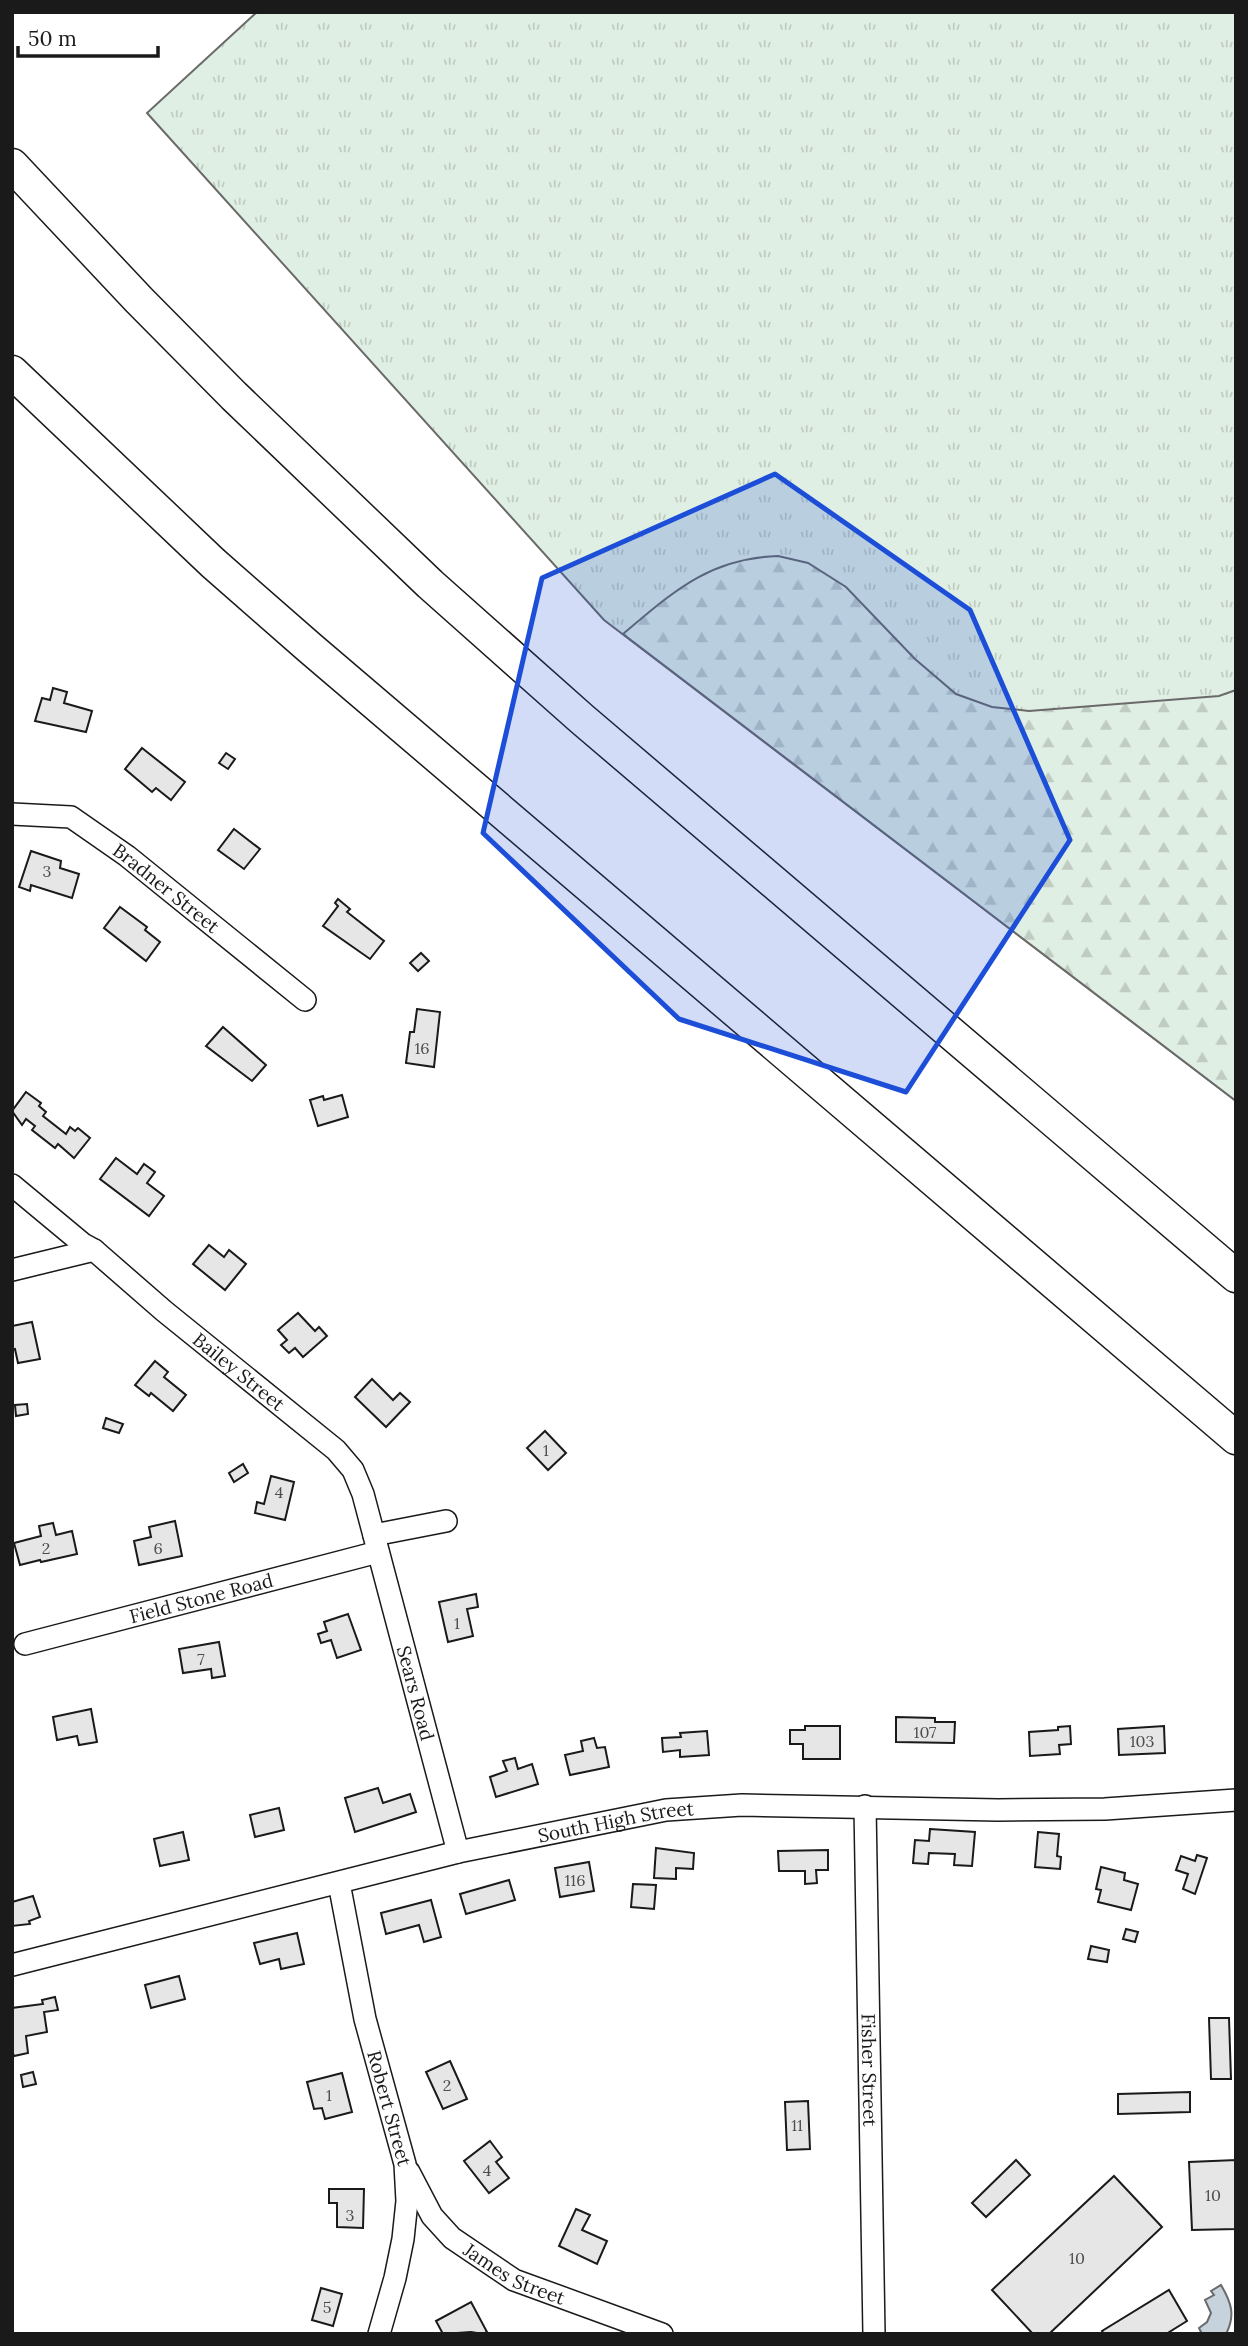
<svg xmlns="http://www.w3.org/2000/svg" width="1248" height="2346" viewBox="0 0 1248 2346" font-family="Lora,serif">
	<defs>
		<pattern id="grass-tufts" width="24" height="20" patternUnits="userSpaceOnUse" patternTransform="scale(1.75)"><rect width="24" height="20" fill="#e0efe3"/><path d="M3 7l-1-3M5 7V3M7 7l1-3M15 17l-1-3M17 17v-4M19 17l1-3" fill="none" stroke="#c0ccc2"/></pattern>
		<pattern id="forest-firs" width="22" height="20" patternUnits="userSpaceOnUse" patternTransform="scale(1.75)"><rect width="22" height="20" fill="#e0efe3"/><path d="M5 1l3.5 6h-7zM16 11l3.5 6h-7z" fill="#c0ccc2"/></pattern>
	</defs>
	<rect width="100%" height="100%" fill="#fff"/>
	<polygon fill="url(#grass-tufts)" stroke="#6a6a6a" stroke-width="2" points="257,12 1236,12 1236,1101 604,620 147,113"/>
	<path fill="url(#forest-firs)" stroke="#6a6a6a" stroke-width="2" d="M 778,556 L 808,563 L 846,587 L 915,659 L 956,694 L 992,707 L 1029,711 L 1219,696 L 1236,690 L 1236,1101 L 623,634 C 673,592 709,558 778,556 Z"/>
	<path fill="#c6d2dc" stroke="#6a6a6a" stroke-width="2" d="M 1221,2285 C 1231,2302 1236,2315 1226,2334 L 1202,2334 L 1199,2328 L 1207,2322 L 1211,2313 L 1205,2300 L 1214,2295 L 1211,2291 Z"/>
	<g fill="#e6e6e6" stroke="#1a1a1a" stroke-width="2">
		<polygon points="53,688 67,692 64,703 92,711 86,732 35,721 42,698 50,700"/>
		<polygon points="142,748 185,782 171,800 156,788 152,792 125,769"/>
		<polygon points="226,753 235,759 228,769 219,763"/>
		<polygon points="234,829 260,849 244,869 218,850"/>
		<polygon points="31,851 61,861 60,868 79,874 72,898 31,885 30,891 19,887"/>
		<polygon points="338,899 350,909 347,912 384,941 370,959 323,926 338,906 335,903"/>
		<polygon points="120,907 147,927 145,930 160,942 146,961 104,928"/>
		<polygon points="421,953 429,961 418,971 410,963"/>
		<polygon points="417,1009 440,1012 434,1067 406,1063 410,1032 414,1032"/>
		<polygon points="223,1027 266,1065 252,1081 206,1046"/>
		<polygon points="26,1092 41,1103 39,1106 46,1112 43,1116 66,1134 70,1127 75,1131 78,1128 90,1138 74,1158 58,1144 55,1148 32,1130 35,1126 26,1119 22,1125 12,1111"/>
		<polygon points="342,1095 348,1117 318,1126 310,1100 323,1096 324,1100"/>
		<polygon points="116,1158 137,1174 144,1164 155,1172 147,1183 164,1196 149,1216 100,1179"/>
		<polygon points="209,1245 224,1257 229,1250 246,1264 225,1290 193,1264"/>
		<polygon points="298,1313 315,1331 319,1327 327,1336 303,1357 295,1348 289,1353 281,1345 287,1340 278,1330"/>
		<polygon points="32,1322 40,1359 18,1363 15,1349 12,1350 12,1326"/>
		<polygon points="155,1361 168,1372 164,1377 186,1395 173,1411 151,1393 149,1396 135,1385"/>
		<polygon points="372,1379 393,1400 400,1393 410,1402 386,1427 355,1397"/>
		<polygon points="27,1404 28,1414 16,1416 15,1405"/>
		<polygon points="106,1418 123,1424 119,1433 103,1428"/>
		<polygon points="545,1431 566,1453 548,1470 527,1448"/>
		<polygon points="243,1464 248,1473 234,1482 229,1473"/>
		<polygon points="271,1476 294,1482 285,1520 255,1513 257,1502 264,1504"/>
		<polygon points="175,1521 182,1556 139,1565 134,1541 151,1537 149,1527"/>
		<polygon points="53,1523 56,1535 72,1531 77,1554 41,1562 40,1560 20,1565 14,1543 41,1536 39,1526"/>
		<polygon points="476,1594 478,1607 467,1609 473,1636 448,1642 439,1602"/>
		<polygon points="348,1614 361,1650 337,1658 331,1640 321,1643 318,1634 327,1631 324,1622"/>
		<polygon points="219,1642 225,1676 212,1678 211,1669 183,1673 179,1649"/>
		<polygon points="91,1709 97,1742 79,1745 77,1736 57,1740 53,1717"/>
		<polygon points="896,1717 935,1718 935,1722 955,1722 954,1743 896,1742"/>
		<polygon points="805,1726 840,1726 840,1759 803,1759 803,1744 790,1744 790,1730 805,1730"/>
		<polygon points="1070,1726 1071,1744 1059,1745 1060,1754 1030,1756 1029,1732 1058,1730 1058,1727"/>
		<polygon points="1164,1726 1165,1753 1119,1755 1118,1729"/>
		<polygon points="707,1731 709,1755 680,1757 680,1750 663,1752 662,1738 681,1737 680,1733"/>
		<polygon points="594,1738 597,1748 605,1747 609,1767 570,1775 565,1755 583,1751 581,1741"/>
		<polygon points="515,1758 518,1769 532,1764 538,1784 496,1797 490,1777 507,1771 503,1761"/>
		<polygon points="378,1788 383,1803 410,1794 416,1812 355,1832 345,1798"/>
		<polygon points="279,1808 284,1830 255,1837 250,1815"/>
		<polygon points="930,1829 975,1832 972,1866 954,1865 955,1854 929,1853 928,1864 913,1863 915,1840 929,1841"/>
		<polygon points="183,1832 189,1860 160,1866 154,1839"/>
		<polygon points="1038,1832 1059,1834 1057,1856 1061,1857 1060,1869 1035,1867"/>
		<polygon points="656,1848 694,1853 693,1869 676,1868 676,1879 654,1878"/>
		<polygon points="828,1850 828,1870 816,1870 817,1883 805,1884 805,1871 779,1871 778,1851"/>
		<polygon points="1197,1855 1207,1858 1195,1894 1183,1889 1188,1874 1176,1870 1181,1856 1195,1861"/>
		<polygon points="589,1862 594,1891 560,1897 555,1868"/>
		<polygon points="1101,1867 1125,1873 1124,1880 1138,1884 1131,1910 1098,1902 1101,1890 1096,1889"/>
		<polygon points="509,1880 515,1900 466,1914 460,1894"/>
		<polygon points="633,1884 656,1885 654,1909 631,1907"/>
		<polygon points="33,1896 40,1917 29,1921 30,1924 12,1926 12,1902"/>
		<polygon points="431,1900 441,1937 424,1942 419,1925 386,1934 381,1913"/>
		<polygon points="1126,1929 1138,1932 1135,1942 1123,1939"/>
		<polygon points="297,1933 304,1964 281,1969 279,1959 260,1964 254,1943"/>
		<polygon points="1091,1946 1109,1950 1107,1962 1088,1959"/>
		<polygon points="179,1976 185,1999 151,2008 145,1985"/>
		<polygon points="55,1997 58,2010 44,2012 47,2032 26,2036 28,2053 14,2056 12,2051 12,2008 43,2004 42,2000"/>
		<polygon points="1209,2018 1229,2018 1231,2079 1211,2079"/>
		<polygon points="450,2061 467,2099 443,2109 426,2072"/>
		<polygon points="33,2072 36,2084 23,2087 21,2075"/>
		<polygon points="342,2073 352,2112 325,2119 322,2108 314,2109 307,2082"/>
		<polygon points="1190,2092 1190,2112 1118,2114 1118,2094"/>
		<polygon points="808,2101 810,2149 787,2150 785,2102"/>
		<polygon points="490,2141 502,2157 496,2162 509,2178 489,2193 464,2161"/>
		<polygon points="1016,2160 1030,2175 986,2217 972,2203"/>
		<polygon points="1236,2160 1236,2229 1192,2230 1189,2162"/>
		<polygon points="1114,2176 1162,2227 1049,2334 1033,2334 992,2290"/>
		<polygon points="329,2189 364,2189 363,2228 337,2227 337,2203 329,2203"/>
		<polygon points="576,2209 590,2215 582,2230 607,2241 597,2264 559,2246"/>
		<polygon points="321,2288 342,2294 333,2326 312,2320"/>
		<polygon points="1169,2290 1187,2321 1166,2334 1104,2334 1102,2331"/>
		<polygon points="471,2302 487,2332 483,2334 471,2332 443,2334 436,2321"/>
	</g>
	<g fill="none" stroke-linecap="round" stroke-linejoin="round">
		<g stroke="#1a1a1a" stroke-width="24">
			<g id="minor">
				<path id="s1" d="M 12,814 L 71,817 L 127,856 L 305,1000"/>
				<path id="s2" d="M 12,1185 L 83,1244 L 94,1250 L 164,1311 L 336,1450 L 353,1470 L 363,1494 L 458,1852"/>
				<polyline points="12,1270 94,1250"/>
				<polyline points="374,1535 446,1521"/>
				<path id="s3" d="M 25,1644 L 378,1552"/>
				<path id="s4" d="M 865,1806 L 874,2334"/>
				<path id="s5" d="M 339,1883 L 365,2019 L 405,2164 L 407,2201 L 403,2239 L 395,2278 L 379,2334"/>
				<path id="s6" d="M 12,1965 L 458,1852 L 666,1810 L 742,1805 L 998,1810 L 1105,1809 L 1236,1800"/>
				<path id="s7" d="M 409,2172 L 432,2216 L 452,2238 L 514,2280 L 662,2334"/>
			</g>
		</g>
		<g stroke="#1a1a1a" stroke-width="35">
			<g id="highway">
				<polyline points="12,165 139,300 234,396 430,584 582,719 1236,1276"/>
				<polyline points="12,372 213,563 310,648 1236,1438"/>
			</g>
		</g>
		<use href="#minor" stroke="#fff" stroke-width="21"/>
		<use href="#highway" stroke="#fff" stroke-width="32"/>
	</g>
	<path fill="#1d4ed8" fill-opacity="0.2" stroke="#1d4ed8" stroke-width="5" stroke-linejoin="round" d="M 775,474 L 970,610 L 1070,840 L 906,1092 L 679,1019 L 483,833 L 542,578 Z"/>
	<g text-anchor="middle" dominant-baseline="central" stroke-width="5" stroke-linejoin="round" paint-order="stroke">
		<g font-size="16" fill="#4d4d4d">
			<text x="47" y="871">3</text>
			<text x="422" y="1048">16</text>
			<text x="546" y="1450">1</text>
			<text x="279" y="1492">4</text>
			<text x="46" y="1548">2</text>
			<text x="158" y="1548">6</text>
			<text x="457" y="1623">1</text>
			<text x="201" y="1659">7</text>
			<text x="925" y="1732">107</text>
			<text x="1142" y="1741">103</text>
			<text x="575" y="1880">116</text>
			<text x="447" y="2085">2</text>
			<text x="329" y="2095">1</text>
			<text x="797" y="2125">11</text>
			<text x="487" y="2170">4</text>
			<text x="1213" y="2195">10</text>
			<text x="350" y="2215">3</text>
			<text x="1077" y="2258">10</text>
			<text x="327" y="2307">5</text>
		</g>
		<g font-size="19" fill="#1a1a1a" stroke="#fff">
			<text stroke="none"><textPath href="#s1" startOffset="178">Bradner Street</textPath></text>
			<text stroke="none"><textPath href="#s2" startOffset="294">Bailey Street</textPath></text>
			<text stroke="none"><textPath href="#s3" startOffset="182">Field Stone Road</textPath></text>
			<text stroke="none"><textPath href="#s2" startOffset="677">Sears Road</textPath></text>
			<text stroke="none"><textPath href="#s6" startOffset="621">South High Street</textPath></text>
			<text stroke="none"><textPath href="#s4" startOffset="264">Fisher Street</textPath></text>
			<text stroke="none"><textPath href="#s5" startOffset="231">Robert Street</textPath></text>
			<text stroke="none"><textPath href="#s7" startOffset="152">James Street</textPath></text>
		</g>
	</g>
	<rect width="1248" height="2346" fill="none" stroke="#1a1a1a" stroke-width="28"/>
	<path d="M18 46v10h140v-10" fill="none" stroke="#1a1a1a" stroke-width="3.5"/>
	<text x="28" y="46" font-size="21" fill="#1a1a1a" stroke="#ffffff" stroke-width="5" paint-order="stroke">50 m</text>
</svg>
